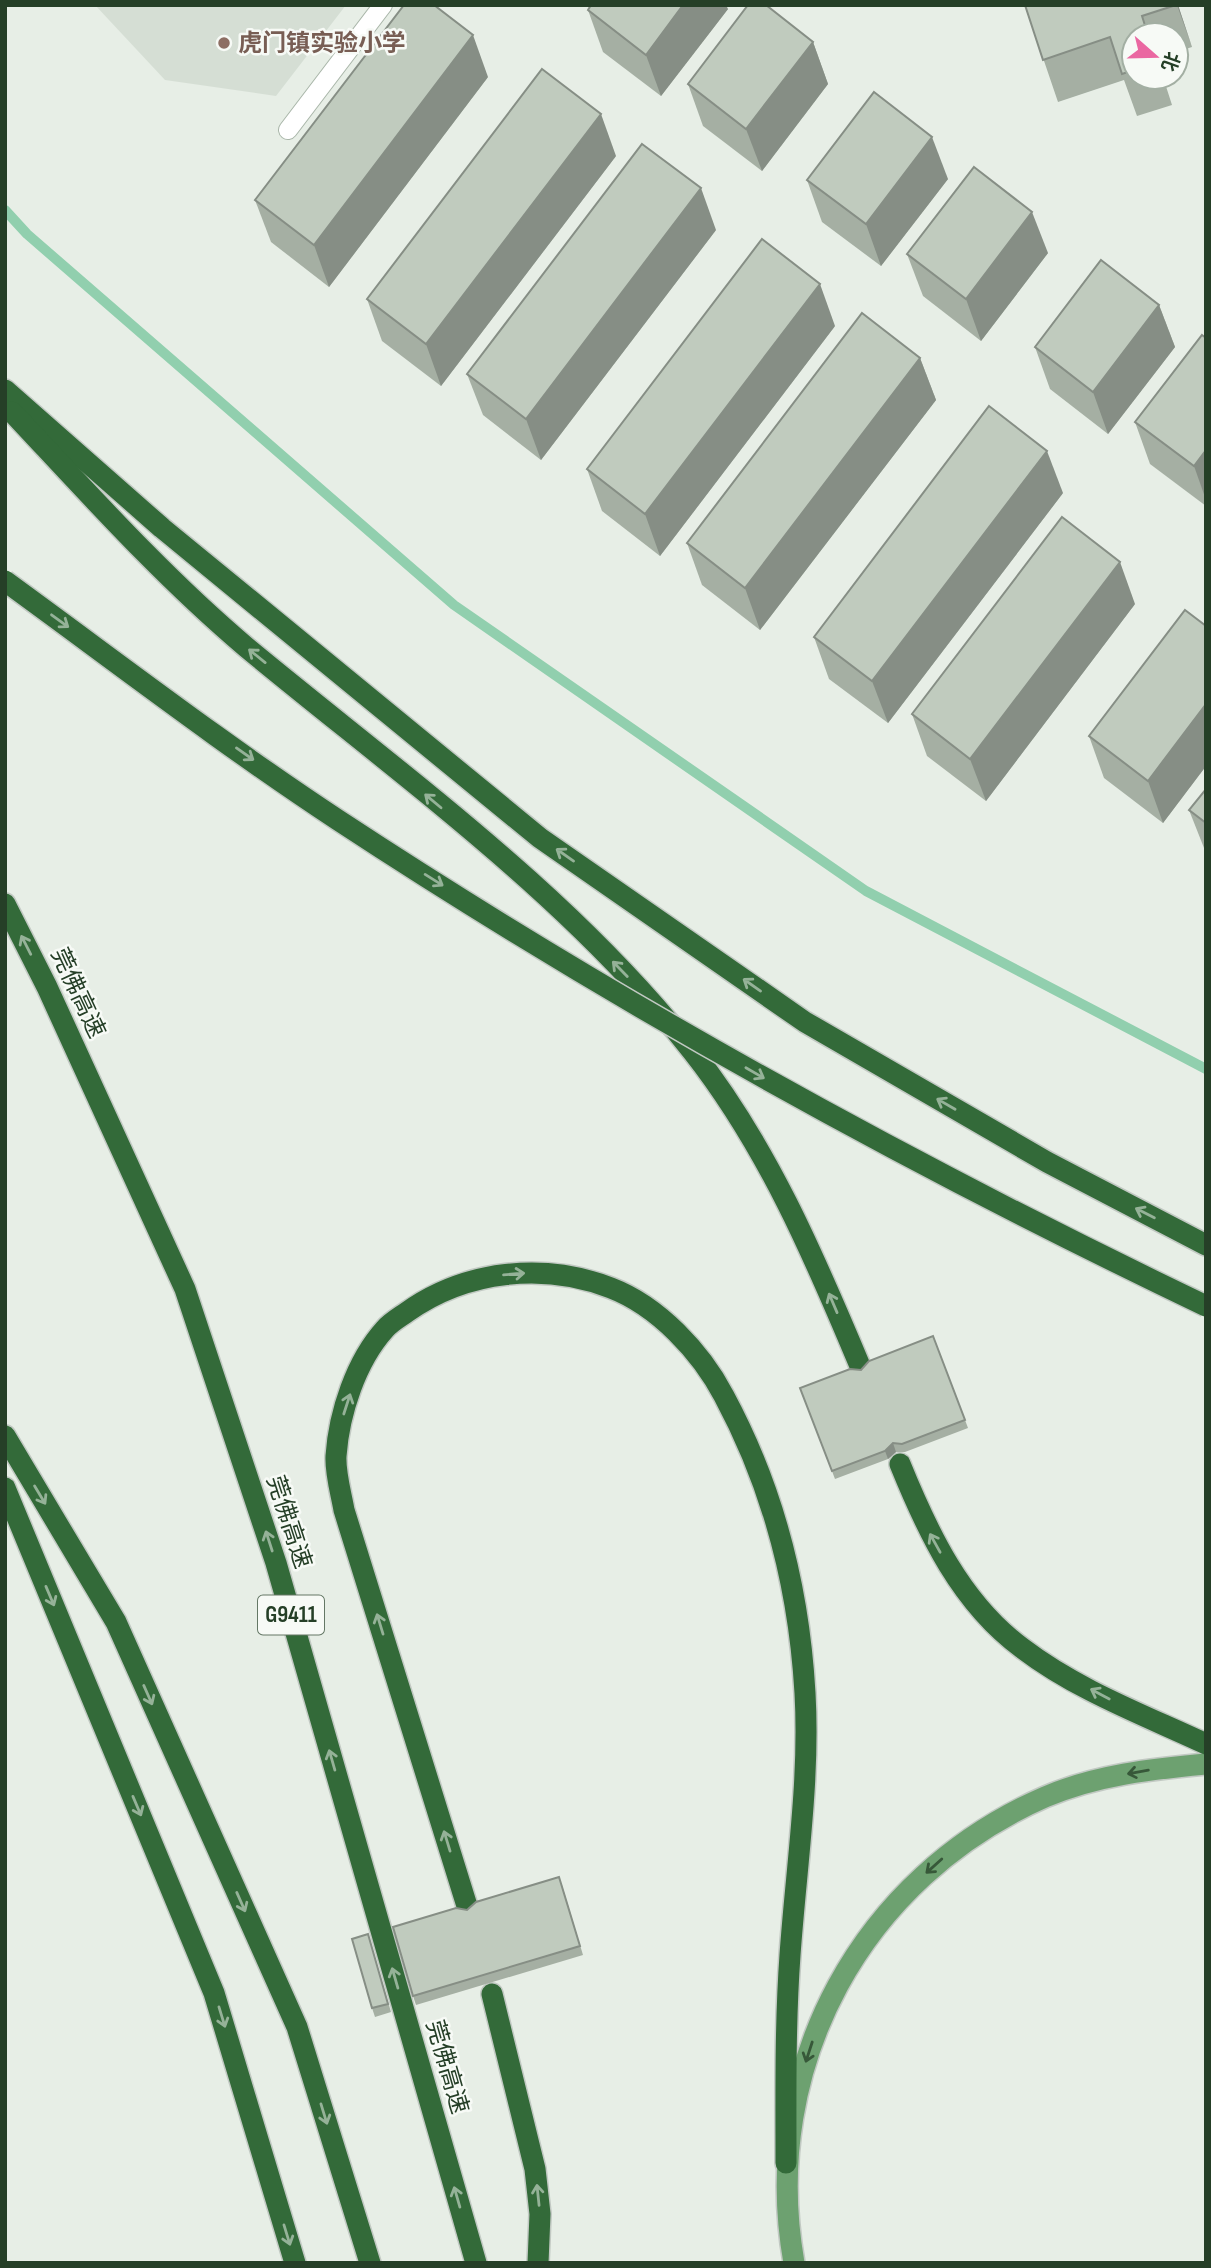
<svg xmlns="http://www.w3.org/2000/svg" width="1211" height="2268" viewBox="0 0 1211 2268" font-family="'Sofia Sans Condensed','Noto Sans SC',sans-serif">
	<rect width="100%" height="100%" fill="#e7eee6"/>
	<polygon fill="#d5ded4" points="95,5 346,5 276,96 165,80"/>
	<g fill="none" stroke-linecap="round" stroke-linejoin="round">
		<polyline stroke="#91cfae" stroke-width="10" points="5,210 27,234 454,605 866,891 1206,1069"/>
		<g stroke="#a9b6a9" stroke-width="20">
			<polyline id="lane" points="288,130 383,5"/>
		</g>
		<g stroke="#c2c9c3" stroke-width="24">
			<path id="primary" d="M 794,2263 C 759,2065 862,1877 1045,1797 C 1096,1775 1152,1769 1206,1764"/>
		</g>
		<g stroke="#c2c9c3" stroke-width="24">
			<g id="highway">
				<polyline points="5,390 162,528 540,838 805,1022 1047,1162 1206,1245"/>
				<path d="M 12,412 C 87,492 162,576 246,647 C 398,773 570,895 693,1052 C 767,1146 814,1256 860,1366"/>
				<polyline points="5,904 47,987 185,1289 276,1563 476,2263"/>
				<polyline points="5,1436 116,1622 297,2027 370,2263"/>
				<path d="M 900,1464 C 928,1533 961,1603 1022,1648 C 1077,1690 1144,1715 1206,1744"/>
				<polyline points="5,1488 214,1993 295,2263"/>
				<path d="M 467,1906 L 344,1510 C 341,1493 335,1473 336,1456 C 339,1413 356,1361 385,1329 C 391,1322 400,1317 407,1312 C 466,1270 544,1262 611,1288 C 658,1306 701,1352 724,1396 C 774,1489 799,1589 805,1693 C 810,1781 796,1869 790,1955 C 785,2025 786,2093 786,2163"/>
				<polyline points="492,1994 535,2169 540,2214 538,2263"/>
			</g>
		</g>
		<use href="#lane" stroke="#fff" stroke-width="18"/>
		<use href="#primary" stroke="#6da170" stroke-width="21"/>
		<use href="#highway" stroke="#336a39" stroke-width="21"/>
		<g stroke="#c2c9c3" stroke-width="24" stroke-linecap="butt">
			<path id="highway-bridge" d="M 5,581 C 115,661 224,745 338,820 C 615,1002 907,1163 1206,1306"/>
		</g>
		<use href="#highway-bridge" stroke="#336a39" stroke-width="21"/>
	</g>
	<g fill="#a5afa3">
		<polygon points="1025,5 1178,5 1192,47 1176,52 1176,35 1134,35 1134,77 1163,77 1172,105 1137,116 1124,80 1058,102"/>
		<polygon points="728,9 661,96 603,52 588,10"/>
		<polygon points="813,42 828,84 762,171 703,126 688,84"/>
		<polygon points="488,77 329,287 271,242 255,200"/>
		<polygon points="616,156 441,386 382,341 367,299"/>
		<polygon points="948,179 881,266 822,222 807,180"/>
		<polygon points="716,230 541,460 483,415 467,374"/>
		<polygon points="1048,253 981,341 923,296 907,254"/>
		<polygon points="1159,305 1175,347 1108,434 1050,389 1035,347"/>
		<polygon points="835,326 660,556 602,511 587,469"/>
		<polygon points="1206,338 1206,506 1150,464 1135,422"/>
		<polygon points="920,358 936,400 760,630 702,585 687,543"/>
		<polygon points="1063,493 888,723 829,679 814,637"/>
		<polygon points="1135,604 986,801 927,756 912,714"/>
		<polygon points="1206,626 1206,766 1163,823 1104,778 1089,736"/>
		<polygon points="1206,789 1206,853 1189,810"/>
		<polygon points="800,1388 965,1420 968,1428 905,1452 896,1452 888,1459 835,1479"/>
		<polygon points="562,1885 583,1955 416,2005 413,1996 467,1910"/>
		<polygon points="368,1934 391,2012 375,2017 372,2008"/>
	</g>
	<g fill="#868e85">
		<polygon points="683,5 726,5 728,9 661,96 646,55"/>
		<polygon points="1177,5 1178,5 1192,47"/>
		<polygon points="473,35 488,77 329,287 314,245"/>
		<polygon points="813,42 828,84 762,171 746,129"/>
		<polygon points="601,114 616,156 441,386 426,344"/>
		<polygon points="932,137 948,179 881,266 866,224"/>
		<polygon points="701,188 716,230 541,460 526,419"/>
		<polygon points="1032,212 1048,253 981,341 966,299"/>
		<polygon points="820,284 835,326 660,556 645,514"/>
		<polygon points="1159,305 1175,347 1108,434 1093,392"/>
		<polygon points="920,358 936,400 760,630 745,588"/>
		<polygon points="1206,450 1206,500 1194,466"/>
		<polygon points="1047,451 1063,493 888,723 872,681"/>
		<polygon points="1120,562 1135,604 986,801 970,759"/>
		<polygon points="1206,704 1206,766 1163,823 1148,781"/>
		<polygon points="893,1443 896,1452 888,1459 885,1451"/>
	</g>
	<g fill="#c0cbbe" stroke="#868e85" stroke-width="2">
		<polygon points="404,5 434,5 473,35 314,245 255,200"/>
		<polygon points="591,5 683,5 646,55 588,10"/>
		<polygon points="748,5 766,5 813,42 746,129 688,84"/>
		<polygon points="1025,5 1176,5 1142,16 1148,35 1134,35 1134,70 1122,74 1110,37 1043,60"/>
		<polygon points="542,69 601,114 426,344 367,299"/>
		<polygon points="874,92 932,137 866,224 807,180"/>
		<polygon points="642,144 701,188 526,419 467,374"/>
		<polygon points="974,167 1032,212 966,299 907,254"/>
		<polygon points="762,239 820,284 645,514 587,469"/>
		<polygon points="1101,260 1159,305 1093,392 1035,347"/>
		<polygon points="862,313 920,358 745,588 687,543"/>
		<polygon points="1202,335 1206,338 1206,450 1194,466 1135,422"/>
		<polygon points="989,406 1047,451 872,681 814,637"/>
		<polygon points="1062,517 1120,562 970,759 912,714"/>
		<polygon points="1185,610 1206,626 1206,704 1148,781 1089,736"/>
		<polygon points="1206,789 1206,823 1189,810"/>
		<polygon points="933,1336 965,1420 902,1444 893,1443 885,1451 832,1471 800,1388 850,1369 861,1370 869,1361"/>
		<polygon points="559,1877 580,1946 413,1996 393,1927 456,1908 467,1910 476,1902"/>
		<polygon points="368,1934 388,2004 372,2008 352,1939"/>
	</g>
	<defs><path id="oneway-shaft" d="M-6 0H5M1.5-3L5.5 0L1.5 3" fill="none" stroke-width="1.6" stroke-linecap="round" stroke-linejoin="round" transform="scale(1.75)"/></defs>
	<g stroke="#95b298">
		<use href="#oneway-shaft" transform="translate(60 621) rotate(36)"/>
		<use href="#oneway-shaft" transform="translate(257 656) rotate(-141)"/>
		<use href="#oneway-shaft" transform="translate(245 754) rotate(35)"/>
		<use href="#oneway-shaft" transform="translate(433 801) rotate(-140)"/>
		<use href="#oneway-shaft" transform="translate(565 855) rotate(-145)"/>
		<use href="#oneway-shaft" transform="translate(434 880) rotate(32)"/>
		<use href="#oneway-shaft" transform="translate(26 945) rotate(-117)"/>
		<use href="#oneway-shaft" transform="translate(620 969) rotate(-134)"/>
		<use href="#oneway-shaft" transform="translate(752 985) rotate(-145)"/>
		<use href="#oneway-shaft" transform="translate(755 1073) rotate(30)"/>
		<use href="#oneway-shaft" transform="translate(946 1104) rotate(-150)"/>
		<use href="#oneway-shaft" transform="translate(1145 1213) rotate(-153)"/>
		<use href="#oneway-shaft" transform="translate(514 1274) rotate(-5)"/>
		<use href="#oneway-shaft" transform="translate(833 1303) rotate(-113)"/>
		<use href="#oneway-shaft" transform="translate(347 1404) rotate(-72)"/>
		<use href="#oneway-shaft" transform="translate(40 1495) rotate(59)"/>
		<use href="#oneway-shaft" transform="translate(269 1541) rotate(-108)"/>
		<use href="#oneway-shaft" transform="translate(935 1543) rotate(-119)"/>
		<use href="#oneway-shaft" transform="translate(50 1596) rotate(67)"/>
		<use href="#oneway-shaft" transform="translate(380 1624) rotate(-107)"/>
		<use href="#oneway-shaft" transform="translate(1100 1694) rotate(-152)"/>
		<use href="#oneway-shaft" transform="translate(148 1695) rotate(66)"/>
		<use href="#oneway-shaft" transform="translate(332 1760) rotate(-106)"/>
		<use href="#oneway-shaft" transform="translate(137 1806) rotate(67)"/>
		<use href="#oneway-shaft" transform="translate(447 1841) rotate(-107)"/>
		<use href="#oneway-shaft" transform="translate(241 1902) rotate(66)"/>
		<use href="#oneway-shaft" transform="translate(395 1978) rotate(-106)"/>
		<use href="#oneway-shaft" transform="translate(222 2017) rotate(73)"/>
		<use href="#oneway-shaft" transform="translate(324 2114) rotate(73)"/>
		<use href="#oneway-shaft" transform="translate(538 2195) rotate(-96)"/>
		<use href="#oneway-shaft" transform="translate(457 2197) rotate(-106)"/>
		<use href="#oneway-shaft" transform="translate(287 2235) rotate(73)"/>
	</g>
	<g stroke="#375839">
		<use href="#oneway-shaft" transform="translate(1138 1772) rotate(170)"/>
		<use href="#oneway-shaft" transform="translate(934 1866) rotate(138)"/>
		<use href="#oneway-shaft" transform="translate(809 2052) rotate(108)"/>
	</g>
	<circle fill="#8d6e63" stroke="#f7faf6" stroke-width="2.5" cx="224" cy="43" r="7"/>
	<g text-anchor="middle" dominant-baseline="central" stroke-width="5" stroke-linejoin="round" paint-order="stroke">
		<rect fill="#f7faf6" stroke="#647765" stroke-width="2" x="258" y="1595.5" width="66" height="39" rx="5"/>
		<g font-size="23" font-weight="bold" fill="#253f27">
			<text x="291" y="1615">G9411</text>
		</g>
		<g font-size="24" font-weight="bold" fill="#785e54" stroke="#f7faf6" text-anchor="start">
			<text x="238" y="43">虎门镇实验小学</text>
		</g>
		<g font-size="24" fill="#253f27" stroke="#f7faf6">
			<text transform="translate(78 993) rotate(65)">莞佛高速</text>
			<text transform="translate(289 1522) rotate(72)">莞佛高速</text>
			<text transform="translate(447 2067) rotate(74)">莞佛高速</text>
		</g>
	</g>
	<rect width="1211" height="2268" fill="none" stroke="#253f27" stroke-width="14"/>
	<g transform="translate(1155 56) rotate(110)"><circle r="33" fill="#f7faf6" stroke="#a3afa3" stroke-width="2"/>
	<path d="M0-5L12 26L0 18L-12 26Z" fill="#ea67a1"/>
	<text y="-10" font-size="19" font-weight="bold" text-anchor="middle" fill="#253f27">北</text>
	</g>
</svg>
